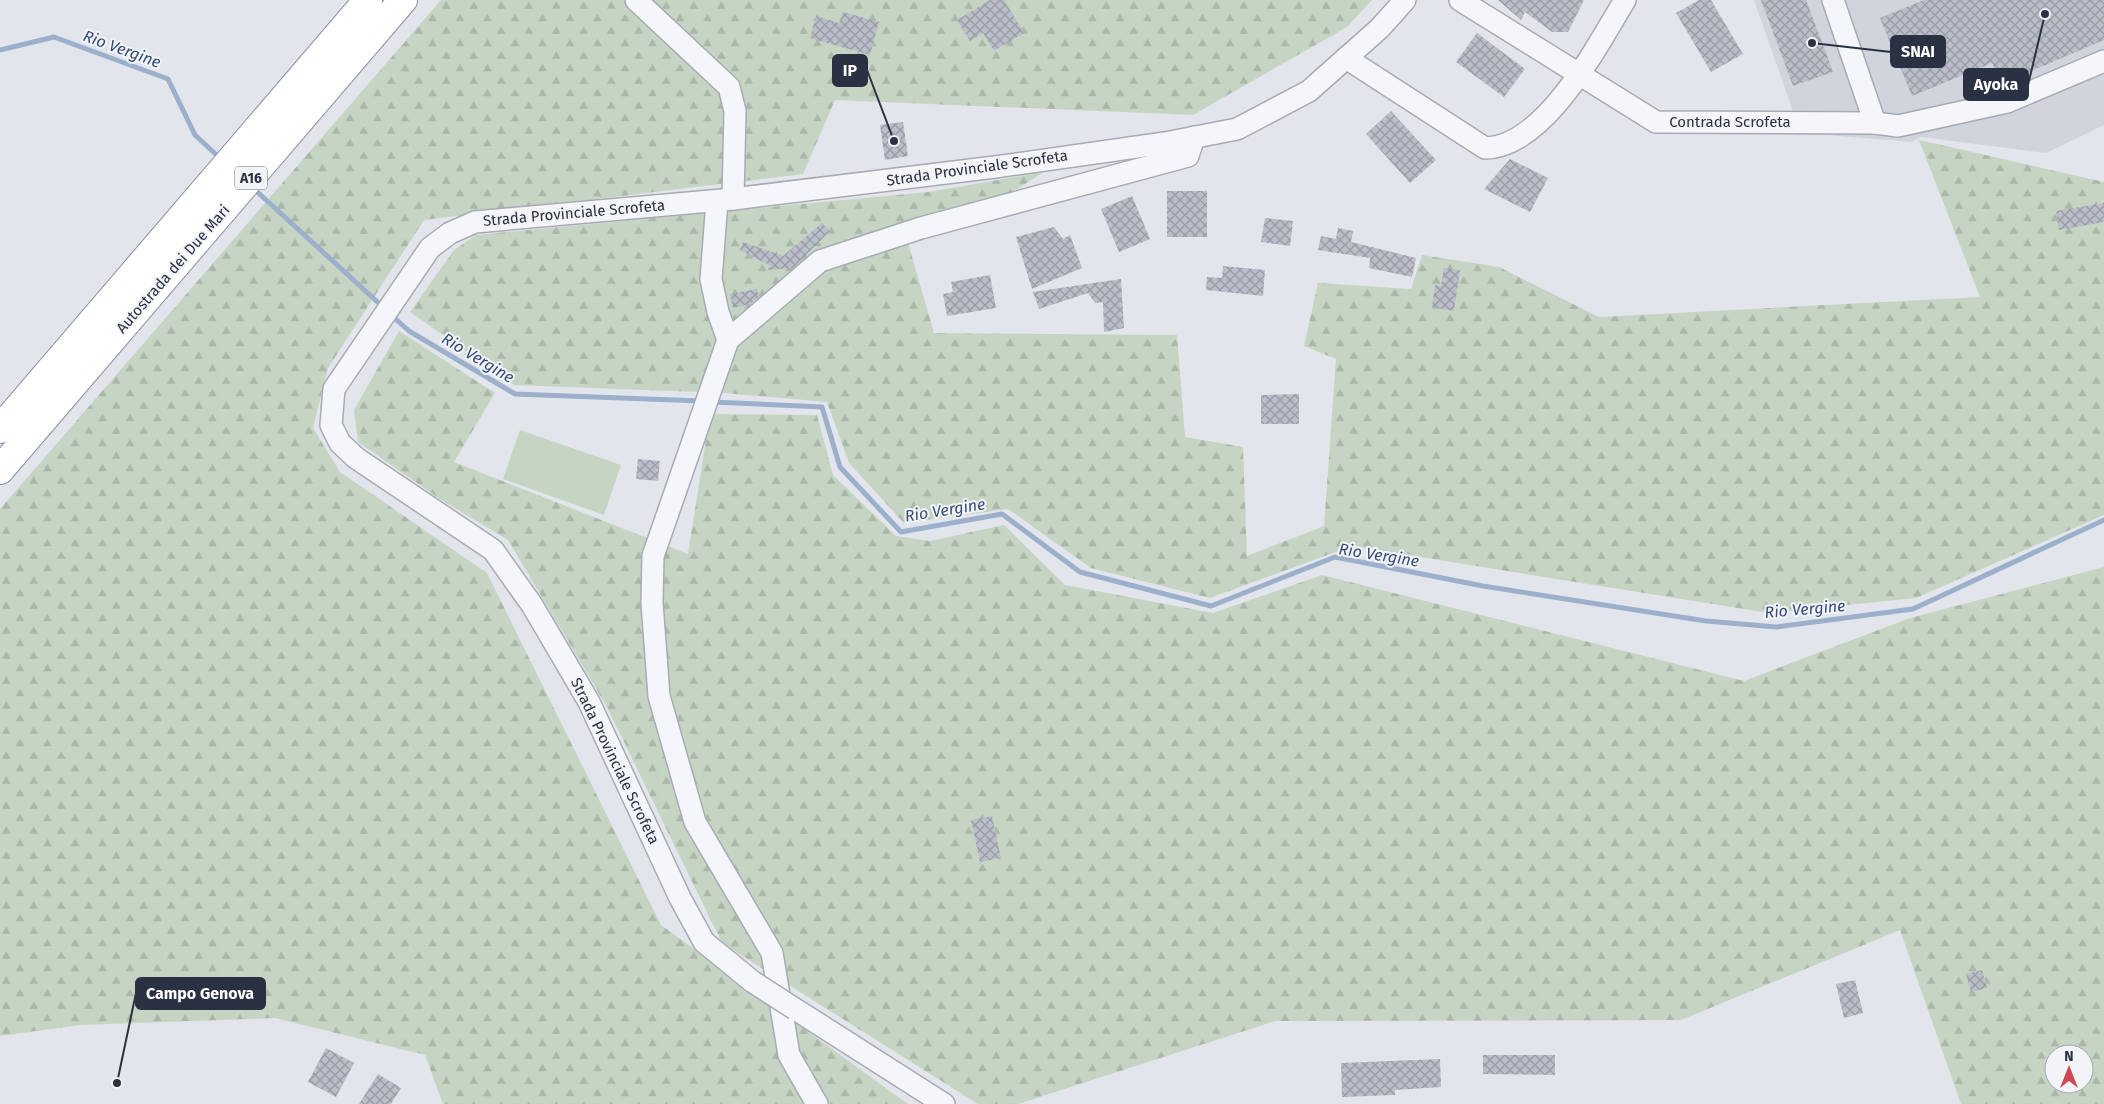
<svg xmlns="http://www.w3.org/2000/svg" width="2104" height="1104" viewBox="0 0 2104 1104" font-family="'Fira Sans',sans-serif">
	<defs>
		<pattern id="forest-firs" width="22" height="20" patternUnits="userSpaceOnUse" patternTransform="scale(1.25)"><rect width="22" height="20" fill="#c6d5c3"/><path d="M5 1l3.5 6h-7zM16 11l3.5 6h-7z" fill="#aab7a9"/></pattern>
		<pattern id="building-cross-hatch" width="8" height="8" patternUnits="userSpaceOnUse" patternTransform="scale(1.25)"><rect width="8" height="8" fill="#b9bec8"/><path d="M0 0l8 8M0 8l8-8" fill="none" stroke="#979ba4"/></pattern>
	</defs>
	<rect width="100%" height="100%" fill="#e2e5eb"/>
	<polygon fill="#d0d4dd" points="1754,0 2104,0 2104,125 2046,153 1921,137 1912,142 1827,135 1797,135 1793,111"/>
	<g fill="url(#forest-firs)" fill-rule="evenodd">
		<polygon points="441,0 1372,0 1347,27 1193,115 835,100 803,174 424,220 328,368 313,428 340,472 487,573 661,925 908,1104 443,1104 425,1055 275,1018 80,1025 0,1036 0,509"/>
		<polygon points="1919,140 2104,182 2104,515 1916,598 1769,613 1352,546 1210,598 1091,568 1008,509 904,523 849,463 827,402 724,393 514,385 410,312 454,250 476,235 928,192 1044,172 1017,189 907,239 934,333 1177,335 1185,437 1243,447 1247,556 1324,526 1336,359 1304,346 1318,283 1411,289 1422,255 1499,267 1599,317 1980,297"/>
		<path d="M 399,331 L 495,393 L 454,462 L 688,554 L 710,414 L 817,415 L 833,475 L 896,536 L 930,541 L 1004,525 L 1065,585 L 1213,613 L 1322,575 L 1744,681 L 1910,618 L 2104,567 L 2104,1104 L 1961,1104 L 1900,930 L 1681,1020 L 1275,1021 L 1018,1104 L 978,1104 L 722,943 L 607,707 L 508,540 L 440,499 L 358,442 L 354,410 ZM 2054,1054 L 2084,1054 L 2084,1084 L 2054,1084 Z"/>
	</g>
	<polygon fill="#c6d5c3" points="520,430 621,465 604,515 503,479"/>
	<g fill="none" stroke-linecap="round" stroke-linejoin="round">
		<g stroke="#9db0cb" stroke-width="5">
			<polyline points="0,50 54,37 168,79 195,135 221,159"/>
			<polyline points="253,188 383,307"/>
			<polyline points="391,315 409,331 515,394 701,401"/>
			<polyline points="712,402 822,407 840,467 901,532 1002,514 1080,572 1211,606 1335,557 1483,586 1706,621 1776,627 1913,609 2104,520"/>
		</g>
	</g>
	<g fill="url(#building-cross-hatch)">
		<polygon points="990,0 1004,0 1024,33 994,51 983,33 970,41 957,20"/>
		<polygon points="1498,0 1584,0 1568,32 1552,32 1525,12 1521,20"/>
		<polygon points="1699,0 1711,0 1743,54 1711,72 1676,13"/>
		<polygon points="1761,0 1806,0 1833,72 1793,86"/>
		<polygon points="1924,0 2104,0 2104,40 2001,84 1992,63 1912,96 1880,18"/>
		<polygon points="843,12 879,22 870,55 810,38 816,16 839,23"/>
		<polygon points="1477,33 1525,69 1504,97 1456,62"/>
		<polygon points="1391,111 1436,160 1410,183 1366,134"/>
		<polygon points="903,122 908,156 885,160 880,125"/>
		<polygon points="1510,159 1548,178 1530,212 1484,189"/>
		<rect x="1167" y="191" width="40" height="46"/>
		<polygon points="1132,196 1150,239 1119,252 1101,209"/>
		<polygon points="2104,203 2104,222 2059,230 2056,211"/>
		<polygon points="1265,218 1293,221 1290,246 1261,242"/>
		<polygon points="822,223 830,231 793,268 767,270 771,266 740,250 743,242 783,256"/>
		<polygon points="1054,227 1063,239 1070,235 1082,268 1032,289 1016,237"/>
		<polygon points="1338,228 1353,231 1351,242 1416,258 1412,277 1369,268 1370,258 1318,250 1321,236 1336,239"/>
		<polygon points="1223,266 1265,270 1263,296 1206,290 1207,277 1222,278"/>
		<polygon points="1444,268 1460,270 1454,311 1432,307 1435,285 1441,286"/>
		<polygon points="990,275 996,308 947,316 943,294 953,292 951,282"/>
		<polygon points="1121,279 1124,328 1104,332 1103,302 1095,303 1088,293 1039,309 1033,292"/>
		<polygon points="757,289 759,297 750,304 733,308 730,294"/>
		<polygon points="1299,394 1299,424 1261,424 1261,395"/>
		<polygon points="638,459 660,461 658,481 636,479"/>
		<polygon points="992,816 1001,858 980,862 971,820"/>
		<polygon points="1982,970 1987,988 1971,992 1966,974"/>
		<polygon points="1855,980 1863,1013 1844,1018 1836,984"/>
		<polygon points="326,1048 354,1063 336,1097 308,1082"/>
		<polygon points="1483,1055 1555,1055 1555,1075 1483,1074"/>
		<polygon points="1440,1059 1441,1087 1395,1090 1395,1095 1342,1097 1341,1063"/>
		<polygon points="378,1074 401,1088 391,1104 359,1104"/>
	</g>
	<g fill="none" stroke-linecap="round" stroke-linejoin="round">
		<g stroke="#a7abb5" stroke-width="24">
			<g id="minor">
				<polyline points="636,0 729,87 735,111 733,199"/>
				<polyline points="1460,0 1656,122 1875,123 1833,0"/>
				<path d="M 1346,58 L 1485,148 C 1545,147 1597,46 1625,0"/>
				<polyline points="1875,123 1898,126 2007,102 2104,61"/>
				<polyline points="717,201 711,279 718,312 728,340"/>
				<polyline points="753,982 704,942 680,898 589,702 532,605 493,550 356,458 340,443 331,425 334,389 430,248 450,233 475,222 733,199 995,167 1165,143 1237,129 1309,91 1380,28 1405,0"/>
				<polyline points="795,1009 944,1104"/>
				<polyline points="817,1104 789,1055 772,953 695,822 659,696 652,603 653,556 728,340 820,261 921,228 1188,156 1194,137"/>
			</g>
		</g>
		<g stroke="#8991a2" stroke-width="30">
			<g id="highway">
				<polyline points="0,429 368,0"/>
				<polyline points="0,470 403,0"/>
			</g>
		</g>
		<use href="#minor" stroke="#f5f6f9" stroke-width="21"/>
		<use href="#highway" stroke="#fff" stroke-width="28"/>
		<g stroke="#a7abb5" stroke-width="24" stroke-linecap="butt">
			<polyline id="minor-bridge" points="753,982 795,1009"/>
		</g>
		<use href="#minor-bridge" stroke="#f5f6f9" stroke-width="21"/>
	</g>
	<g text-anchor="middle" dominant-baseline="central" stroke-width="4" stroke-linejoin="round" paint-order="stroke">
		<rect fill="#f2f4f8" stroke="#666c79" stroke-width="1" x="235" y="166.5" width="32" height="23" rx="4"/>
		<g font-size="14" font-weight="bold" fill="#2a3143">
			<text x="251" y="178">A16</text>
		</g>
		<g font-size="15" fill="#2a3143" stroke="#f2f4f8">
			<text x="1730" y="122">Contrada Scrofeta</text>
			<text transform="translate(977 168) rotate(-8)">Strada Provinciale Scrofeta</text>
			<text transform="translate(574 213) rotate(-5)">Strada Provinciale Scrofeta</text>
			<text transform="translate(173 269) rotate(-49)">Autostrada dei Due Mari</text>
			<text transform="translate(615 761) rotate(64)">Strada Provinciale Scrofeta</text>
		</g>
		<g font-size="16" font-style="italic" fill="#334d78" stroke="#f2f4f8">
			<text transform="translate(122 49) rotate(20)">Rio Vergine</text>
			<text transform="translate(478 358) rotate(31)">Rio Vergine</text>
			<text transform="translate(945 510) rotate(-9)">Rio Vergine</text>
			<text transform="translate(1379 555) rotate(9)">Rio Vergine</text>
			<text transform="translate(1805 609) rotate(-5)">Rio Vergine</text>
		</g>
	</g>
	<path fill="none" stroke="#2a3143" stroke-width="2" d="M1812 43L1891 52M894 141L867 70M2045 14L2028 85M117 1083L136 993"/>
	<g fill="#2a3143" stroke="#f2f4f8" stroke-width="2">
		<circle cx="1812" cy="43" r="5"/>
		<circle cx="894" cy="141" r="5"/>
		<circle cx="2045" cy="14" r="5"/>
		<circle cx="117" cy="1083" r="5"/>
	</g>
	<g fill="#2a3143" stroke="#2a3143" stroke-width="2">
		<rect x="1891" y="36" width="54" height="31" rx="5"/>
		<rect x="833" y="55" width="34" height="31" rx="5"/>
		<rect x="1964" y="69" width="64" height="31" rx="5"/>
		<rect x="136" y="978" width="129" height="31" rx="5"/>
	</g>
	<g font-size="16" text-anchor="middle" font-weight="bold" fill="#fff">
		<text x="1918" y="57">SNAI</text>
		<text x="850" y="76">IP</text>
		<text x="1996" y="90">Ayoka</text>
		<text x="200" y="999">Campo Genova</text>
	</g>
	<g transform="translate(2069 1069)"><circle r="24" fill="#f2f4f8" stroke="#a2a6b0"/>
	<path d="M0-4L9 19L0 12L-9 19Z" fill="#d04753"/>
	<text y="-8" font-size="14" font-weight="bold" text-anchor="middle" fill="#2a3143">N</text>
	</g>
</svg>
